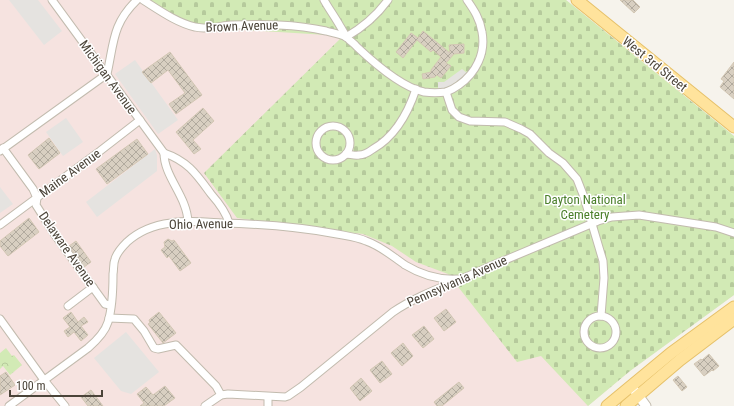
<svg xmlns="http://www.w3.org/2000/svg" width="734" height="406" viewBox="0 0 734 406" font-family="'Roboto Condensed',sans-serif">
	<defs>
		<pattern id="forest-crowns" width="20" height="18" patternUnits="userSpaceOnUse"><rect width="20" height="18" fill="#d2eab5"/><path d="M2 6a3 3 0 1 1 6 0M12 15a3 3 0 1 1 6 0" fill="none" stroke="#b6ca9c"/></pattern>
		<pattern id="cemetery-stones" width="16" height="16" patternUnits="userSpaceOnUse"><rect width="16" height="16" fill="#d2eab5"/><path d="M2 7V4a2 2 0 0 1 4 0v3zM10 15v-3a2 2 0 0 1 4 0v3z" fill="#b6ca9c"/></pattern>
		<pattern id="building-cross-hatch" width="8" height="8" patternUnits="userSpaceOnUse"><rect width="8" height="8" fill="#d8cfc1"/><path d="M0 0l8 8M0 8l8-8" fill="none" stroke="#b1aa9e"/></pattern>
	</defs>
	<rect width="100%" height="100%" fill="#f6f3ec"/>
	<polygon fill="#f6e3e0" points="0,0 566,0 734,136 734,295 630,371 588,406 0,406"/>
	<polygon fill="url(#forest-crowns)" points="6,348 12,356 14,355 22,365 10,375 3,366 0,369 0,353"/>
	<polygon fill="url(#cemetery-stones)" points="144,0 566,0 734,136 734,295 630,371 588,406 541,356 517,362 448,274 416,262 392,246 363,234 237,218 204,173 343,36 195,27"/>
	<g fill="#e5e3e0">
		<polygon points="9,0 38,0 62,31 44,45"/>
		<polygon points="135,60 178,120 158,134 115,74"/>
		<polygon points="462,69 467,73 459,80 450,86 438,90 438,82 444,82"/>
		<polygon points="66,118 83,142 63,156 46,132"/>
		<polygon points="155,149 157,155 157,171 97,217 86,202"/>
		<polygon points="0,187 13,204 0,213"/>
		<polygon points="126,332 159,372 131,394 121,391 94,358"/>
	</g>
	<g fill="url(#building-cross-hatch)" stroke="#d3c7b4">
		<polygon points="620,0 633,0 640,7 634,13"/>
		<polygon points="423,31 450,53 449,45 464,44 464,53 454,54 446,63 451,66 441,78 437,75 435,77 423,79 422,74 431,72 431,70 441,57 433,50 431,52 417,40 403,58 396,52 411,33 418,38"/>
		<polygon points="170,52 202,95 176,114 169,104 185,93 168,70 151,83 142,72"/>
		<polygon points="734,62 734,99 720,87 724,81 721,79"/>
		<polygon points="203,108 214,121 193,140 201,149 194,154 176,132"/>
		<polygon points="49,138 60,153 39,169 28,155"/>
		<polygon points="137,139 148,154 107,184 96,169"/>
		<polygon points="29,218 39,232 8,256 0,246 0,241"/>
		<polygon points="168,239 172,241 174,240 191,263 180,271 169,256 167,258 161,250 165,247 164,242"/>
		<polygon points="76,241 91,262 84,267 69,246"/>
		<polygon points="446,309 456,322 444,331 434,318"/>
		<polygon points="71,312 78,322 84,317 88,322 81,326 88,335 81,341 74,332 68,337 64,331 70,327 63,318"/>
		<polygon points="159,312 176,333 163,343 148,324 150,323 149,320"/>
		<polygon points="424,326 434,339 423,348 412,335"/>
		<polygon points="403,343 413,356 402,366 391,353"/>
		<polygon points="709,354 719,366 713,371 712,370 704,376 694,364 701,359 702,360"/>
		<polygon points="382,361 392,374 380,383 370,370"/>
		<polygon points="6,372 15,385 0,395 0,376"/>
		<polygon points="678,376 687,387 682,391 673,380"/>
		<polygon points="361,378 372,391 360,401 350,388"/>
		<polygon points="459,382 464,388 442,406 437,406 434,402"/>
		<polygon points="165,386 175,398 164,406 140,406 144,403 137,394 146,387 153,395"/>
		<polygon points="91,390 103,406 88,406 81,397"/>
	</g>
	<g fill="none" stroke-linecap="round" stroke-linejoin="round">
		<g stroke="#c2bbae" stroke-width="9">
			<g id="minor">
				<path d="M 52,0 L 164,153 C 164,177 187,196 188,222"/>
				<path d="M 143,0 C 159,10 177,23 195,27 C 206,30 220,26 231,25 C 263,24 295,24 326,31 C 333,33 340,34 346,37"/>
				<path d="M 324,0 C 329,9 335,17 340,26 C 342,29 344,33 346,36 C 348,40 354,43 357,47 C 374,63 401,87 424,92 C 431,93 439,93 446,92 C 451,90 455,88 459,85 C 476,73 486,53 482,32 C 480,19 474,10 467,0"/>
				<path d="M 346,37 C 362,28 377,15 388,0"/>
				<polyline points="446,92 452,110 459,117 470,121 505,122 521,129 530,134 549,153 563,163 577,179 584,197 603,261 604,278 601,316"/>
				<circle cx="333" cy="143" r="17"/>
				<polyline points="3,148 33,189 37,198 36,205 55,235 105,304 110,305"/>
				<path d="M 0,151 L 107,74 C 114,43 112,24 137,0"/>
				<path d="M 164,153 C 188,161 197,175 211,194 C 219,203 226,212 229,223"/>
				<path d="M 346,154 C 350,154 355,156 359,155 C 364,155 369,152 373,149 C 396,136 408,113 416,89"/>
				<polyline points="0,225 100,151 140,120"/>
				<polyline points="68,306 93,287"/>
				<circle cx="600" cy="332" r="16"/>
				<polyline points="109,318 134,319 144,331 154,348 158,349 176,345 216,386 221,395"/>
				<polyline points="0,319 44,380 65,406"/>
				<polyline points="268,397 268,406"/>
				<path d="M 9,406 L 88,348 C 95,342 105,332 108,322 C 112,309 113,288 113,274 C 114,269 113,264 115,259 C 117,252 122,247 127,242 C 139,231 155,225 171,223 C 188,220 205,222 222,223 C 261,224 299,227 337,234 C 347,236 357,237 366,241 C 381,246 392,256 405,265 C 420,274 439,280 457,279"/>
				<path d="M 205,406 L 221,395 L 228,394 L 285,397 L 288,396 L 301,387 L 393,312 C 421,293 455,283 486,268 L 598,221 L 612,217 L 639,215 L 716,227 L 734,233"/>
			</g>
		</g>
		<g stroke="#c2bbae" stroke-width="11">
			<polyline id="tertiary" points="635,391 646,406"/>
		</g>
		<g stroke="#e6c16a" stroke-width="13">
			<g id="primary">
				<polyline points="577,0 734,127"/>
				<polyline points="607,406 671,353 734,307"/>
				<polyline points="626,406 680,360 734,319"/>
			</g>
		</g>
		<use href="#minor" stroke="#fff" stroke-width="7"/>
		<use href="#tertiary" stroke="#fff" stroke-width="9"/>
		<use href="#primary" stroke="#ffe39c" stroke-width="11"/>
	</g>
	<g text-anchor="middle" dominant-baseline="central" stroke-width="3" stroke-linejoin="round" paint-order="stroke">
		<g font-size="13" fill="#4b4439" stroke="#fff">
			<text transform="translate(242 26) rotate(-2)">Brown Avenue</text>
			<text transform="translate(655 64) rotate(39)">West 3rd Street</text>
			<text transform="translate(108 77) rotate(54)">Michigan Avenue</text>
			<text transform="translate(70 173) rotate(-36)">Maine Avenue</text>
			<text transform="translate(201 224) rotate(-1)">Ohio Avenue</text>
			<text transform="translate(67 249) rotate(55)">Delaware Avenue</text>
			<text transform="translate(457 281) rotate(-24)">Pennsylvania Avenue</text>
		</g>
		<g font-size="13" fill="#4a7f2a" stroke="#fff">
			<text x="585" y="199">Dayton National<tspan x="585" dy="15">Cemetery</tspan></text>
		</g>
	</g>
	<path d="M10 390v6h92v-6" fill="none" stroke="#4b4439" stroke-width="2"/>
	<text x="16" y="390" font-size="12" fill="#4b4439" stroke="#ffffff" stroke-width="3" paint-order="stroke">100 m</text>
</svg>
